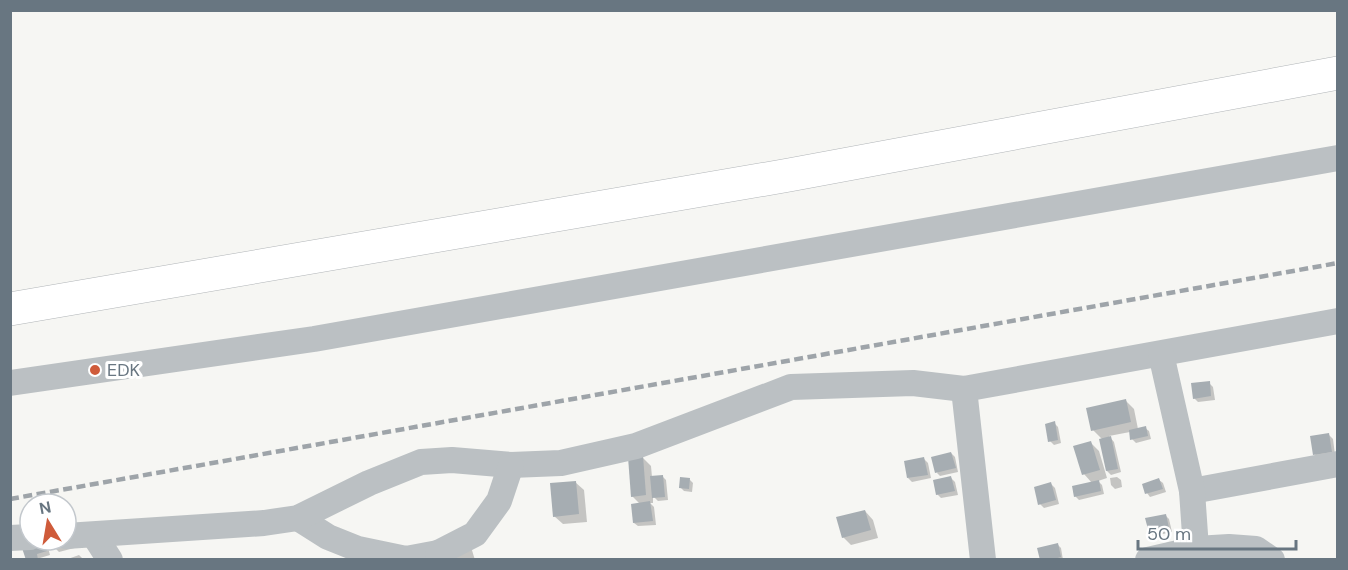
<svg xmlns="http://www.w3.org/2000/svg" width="1348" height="570" viewBox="0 0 1348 570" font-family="'DM Sans',sans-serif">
	<rect width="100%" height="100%" fill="#f6f6f3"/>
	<g fill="#0003">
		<polygon points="1209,383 1213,387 1215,400 1198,402 1194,398"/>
		<polygon points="1126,401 1134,409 1138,429 1145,428 1149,431 1151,439 1136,443 1132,439 1130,432 1109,436 1114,442 1121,472 1111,475 1107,471 1102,439 1093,430"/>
		<polygon points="1054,423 1058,427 1061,443 1054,445 1050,441"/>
		<polygon points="1329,435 1333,439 1335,455 1318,458 1315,454"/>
		<polygon points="1090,442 1099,451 1107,478 1098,481 1102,485 1104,494 1079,500 1075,496 1092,483 1084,474"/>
		<polygon points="951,453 955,457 958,472 940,476 937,473"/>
		<polygon points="643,458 651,466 652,477 662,476 666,480 668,500 658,501 653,496 653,503 650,503 654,507 656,525 638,526 634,523 640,504 632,496"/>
		<polygon points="924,459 928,463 931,478 912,482 908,478"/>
		<polygon points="1117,477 1121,480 1122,487 1115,489 1111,485 1110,478"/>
		<polygon points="951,478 955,482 958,495 941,498 937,494"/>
		<polygon points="689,479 693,483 692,492 684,491 680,487"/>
		<polygon points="1159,480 1163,483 1166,492 1150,497 1147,493"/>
		<polygon points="575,482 584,490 587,522 563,524 554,516"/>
		<polygon points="1051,484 1055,488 1059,504 1044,508 1040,504"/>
		<polygon points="865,511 873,520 878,538 851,545 843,537"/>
		<polygon points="1165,515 1169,519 1172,532 1154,536 1150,532"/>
		<polygon points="43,540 47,544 50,555 40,558 40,560 27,560"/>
		<polygon points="54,540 66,540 86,545 59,552 55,548"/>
		<polygon points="1057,544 1061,548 1063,560 1041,560"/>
		<polygon points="471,547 475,560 443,560"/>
		<polygon points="79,555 84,560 65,560"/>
	</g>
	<g fill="#a6adb2">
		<polygon points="1210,381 1211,396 1193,399 1191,383"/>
		<polygon points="1126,399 1131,422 1091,431 1086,408"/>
		<polygon points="1055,421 1058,440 1048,442 1045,424"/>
		<polygon points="1146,426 1148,436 1130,440 1129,430"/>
		<polygon points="1329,433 1332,452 1313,455 1310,436"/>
		<polygon points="1111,436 1118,469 1106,471 1099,439"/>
		<polygon points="1091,441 1100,470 1082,475 1073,446"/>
		<polygon points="951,452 956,468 935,473 931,457"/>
		<polygon points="643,456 646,495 631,497 628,457"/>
		<polygon points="924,457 928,475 907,478 904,461"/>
		<polygon points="663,475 665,497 652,498 650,476"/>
		<polygon points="951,476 955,491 936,495 933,480"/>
		<polygon points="680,477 690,478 689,489 679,488"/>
		<polygon points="1159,478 1163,489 1145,494 1142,484"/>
		<polygon points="1099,480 1101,491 1074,497 1072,486"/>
		<polygon points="576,481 579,514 553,517 550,483"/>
		<polygon points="1051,482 1056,500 1038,505 1034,487"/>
		<polygon points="650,501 653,521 633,523 631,504"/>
		<polygon points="865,510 871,530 842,538 836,517"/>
		<polygon points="1166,514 1169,528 1149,533 1145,518"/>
		<polygon points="40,540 44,540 47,551 37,554 38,560 26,560 21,545"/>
		<polygon points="1058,543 1061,557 1051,560 1040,560 1037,548"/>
	</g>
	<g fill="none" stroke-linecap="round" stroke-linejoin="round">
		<g stroke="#b1b5b8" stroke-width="34">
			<polyline id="highway" points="10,309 789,175 1338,73"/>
		</g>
		<g stroke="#bbc0c3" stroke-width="26">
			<polyline points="10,383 314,339 1338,158"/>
			<polyline points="964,389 983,560"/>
			<polyline points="1192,491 1338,464"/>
			<polyline points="298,518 328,537 358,549 406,559 438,553"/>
			<polyline points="94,535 110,560"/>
			<polyline points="66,536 264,523 298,518 369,483 421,462 452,460 511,465 561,463 636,446 791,387 913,383 964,389 1338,321"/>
			<polyline points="10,538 30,537"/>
			<polyline points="1196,549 1229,547 1256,549 1272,560"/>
			<polyline points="439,560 438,553 475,534 499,501 511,465"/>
			<polyline points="1148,560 1196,549 1192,491 1161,354"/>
		</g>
		<use href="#highway" stroke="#fff" stroke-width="33"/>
		<polyline stroke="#9ea4a9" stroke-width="4.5" stroke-dasharray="9 4.5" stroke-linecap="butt" points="10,499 1338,263"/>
	</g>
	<circle fill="#cf5b3a" stroke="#fff" stroke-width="2" cx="95" cy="370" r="6"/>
	<g text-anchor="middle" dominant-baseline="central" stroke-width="6" stroke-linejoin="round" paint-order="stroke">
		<g font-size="18" fill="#687681" stroke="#fff" text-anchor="start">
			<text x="107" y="370">EDK</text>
		</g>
	</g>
	<rect width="1348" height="570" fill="none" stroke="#687681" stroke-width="24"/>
	<g transform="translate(48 522) rotate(349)"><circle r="28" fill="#ffffff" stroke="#c3c8cd" stroke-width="1.5"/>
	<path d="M0-4.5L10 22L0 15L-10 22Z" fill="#cf5b3a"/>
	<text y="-9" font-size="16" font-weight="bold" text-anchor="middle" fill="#687681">N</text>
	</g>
	<path d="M1138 540v9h158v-9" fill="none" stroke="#687681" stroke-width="3"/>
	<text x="1147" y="540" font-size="18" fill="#687681" stroke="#ffffff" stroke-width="4.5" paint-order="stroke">50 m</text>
</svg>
